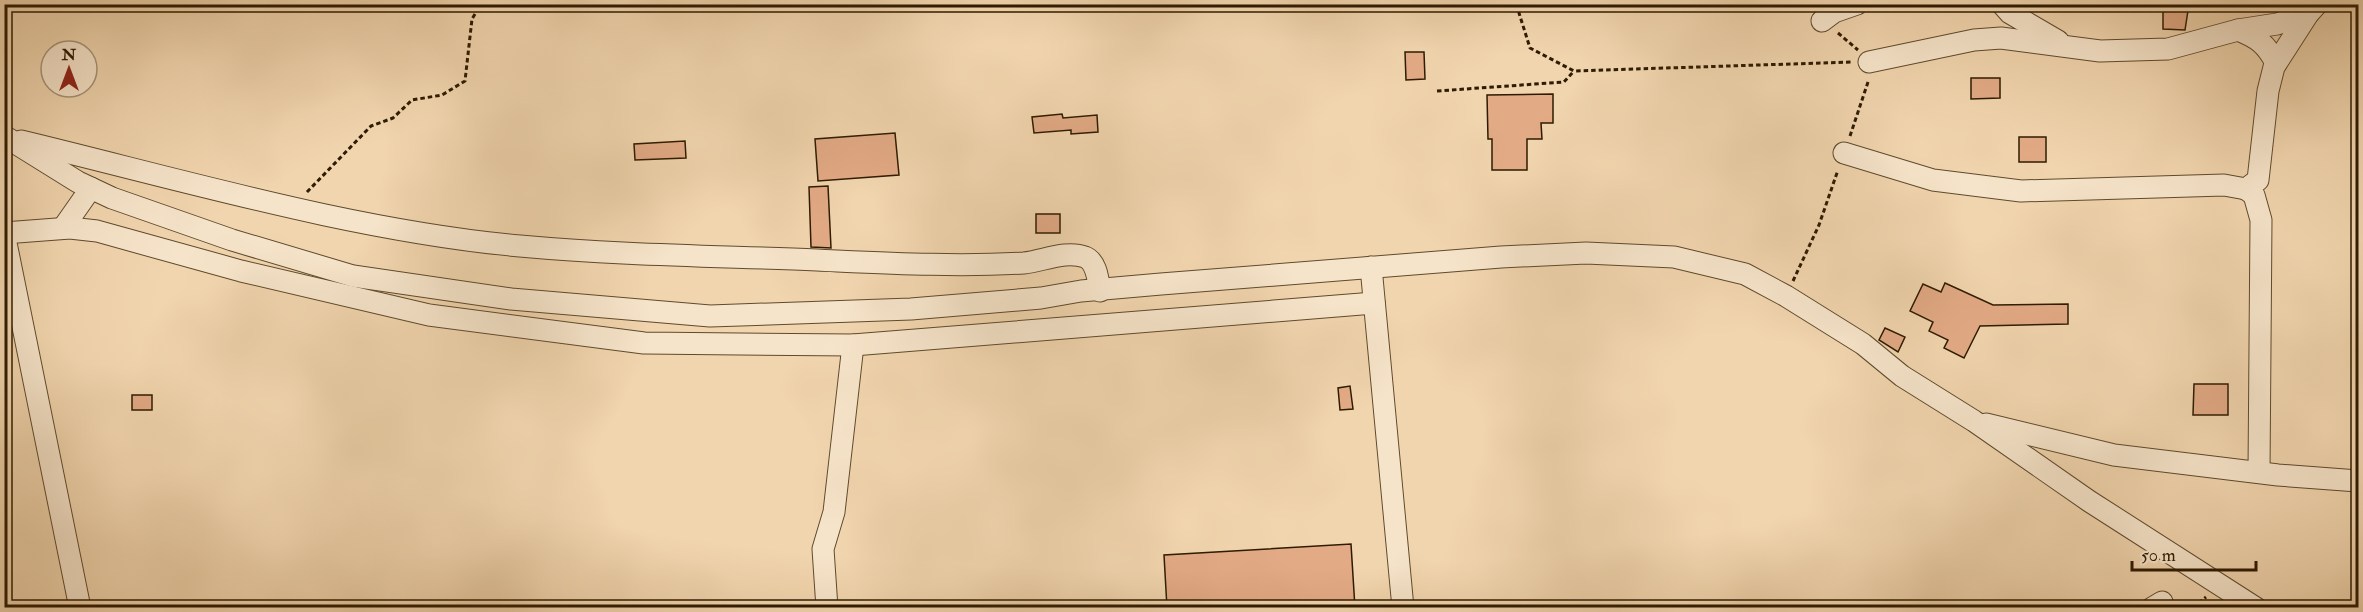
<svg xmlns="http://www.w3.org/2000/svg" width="2363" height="612" viewBox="0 0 2363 612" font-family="'IM FELL Double Pica',serif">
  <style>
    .building { fill: #e2aa85; stroke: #2e1b01; stroke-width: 1.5 }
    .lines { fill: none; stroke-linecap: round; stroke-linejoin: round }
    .minor-casing { stroke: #5f4a2c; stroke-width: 23 }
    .path { stroke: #2e1b01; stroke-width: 3; stroke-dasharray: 4.5 3; stroke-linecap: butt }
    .minor { stroke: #f6e4ca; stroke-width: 21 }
  </style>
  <rect width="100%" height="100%" fill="#f1d5ae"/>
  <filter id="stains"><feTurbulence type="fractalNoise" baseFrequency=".00333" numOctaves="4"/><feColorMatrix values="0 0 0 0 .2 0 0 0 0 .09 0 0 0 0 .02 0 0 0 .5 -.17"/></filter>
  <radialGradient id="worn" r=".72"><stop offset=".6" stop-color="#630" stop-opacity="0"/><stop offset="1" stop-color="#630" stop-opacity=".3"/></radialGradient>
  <g class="building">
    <polygon points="2176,4 2189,4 2185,30 2163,29 2163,11 2176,11"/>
    <polygon points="1405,52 1424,52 1425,79 1406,80"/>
    <polygon points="1971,78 2000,78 2000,98 1971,99"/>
    <polygon points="1553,94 1553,123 1541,123 1542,139 1527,139 1527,170 1492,170 1492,139 1488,139 1487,95"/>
    <polygon points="1062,114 1063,118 1097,115 1098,132 1071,134 1071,130 1034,133 1032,117"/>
    <polygon points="895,133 899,175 818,181 815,139"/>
    <rect x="2019" y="137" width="27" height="25"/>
    <polygon points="685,141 686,158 635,160 634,144"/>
    <polygon points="828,186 831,248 811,247 809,187"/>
    <rect x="1036" y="214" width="24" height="19"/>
    <polygon points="1945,283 1993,305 2068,304 2068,324 1980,326 1964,358 1944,348 1948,340 1929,331 1933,322 1910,311 1923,284 1941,292"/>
    <polygon points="1885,328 1905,337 1898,352 1879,340"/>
    <polygon points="2194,384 2228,384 2228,415 2193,415"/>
    <polygon points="1350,386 1353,409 1340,410 1338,388"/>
    <rect x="132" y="395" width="20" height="15"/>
    <polygon points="1351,544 1355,608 1167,608 1164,555"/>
  </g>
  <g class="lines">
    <g class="minor-casing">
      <g id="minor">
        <polyline points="2002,4 2010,13 2058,41"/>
        <polyline points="1822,21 1834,12 1857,4"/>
        <path d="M 2238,30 C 2258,38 2266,44 2276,63"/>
        <polyline points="1869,62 1974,40 2001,38 2100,51 2168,49 2238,30 2277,24 2308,14"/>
        <polyline points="4,136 78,182 112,198 232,240 353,276 511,299 710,316 911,309 1041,298 1081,291 1161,284 1501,257 1586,253 1674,257 1745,274 1786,296 1863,344 1902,376 1974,421 2089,501 2256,608"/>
        <path d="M 21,141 C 183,180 355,231 520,246 C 619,255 718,256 817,260 C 885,263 956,267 1024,263 C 1043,261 1066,250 1085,257 C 1097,262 1098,280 1100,291"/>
        <polyline points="1844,153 1933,180 2021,191 2224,185 2246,189"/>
        <polyline points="63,228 91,188"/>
        <polyline points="4,233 70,228 97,231 241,271 429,315 644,343 853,345 1374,303"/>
        <polyline points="4,233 80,608"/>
        <polyline points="1371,267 1403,608"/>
        <polyline points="1986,424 2114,455 2278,475 2358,481"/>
        <polyline points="2259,472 2261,220 2254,195 2246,189 2258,180 2268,91 2274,67 2308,14 2317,4"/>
        <polyline points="827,608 823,549 834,512 853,345"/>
        <polyline points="2152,608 2162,602"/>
      </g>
    </g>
    <g class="path">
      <polyline points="1519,4 1519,13 1530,48 1574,71 1852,62"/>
      <polyline points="1805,4 1809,10"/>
      <polyline points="1838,33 1858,50"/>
      <polyline points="1437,91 1564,82 1574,71"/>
      <polyline points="1850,136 1869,79"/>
      <polyline points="307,192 371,126 393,118 412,100 442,95 465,81 472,19 481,4"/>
      <polyline points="1793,281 1819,225 1838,170"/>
      <polyline points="2193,608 2206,597"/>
    </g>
    <use href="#minor" class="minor"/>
  </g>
  <rect width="2363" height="612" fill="none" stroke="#f1d5ae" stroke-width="24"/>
  <rect x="6" y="6" width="2351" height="600" fill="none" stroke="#2e1b01" stroke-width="3"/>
  <rect x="12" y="12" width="2339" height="588" fill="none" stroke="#2e1b01" stroke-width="1.5"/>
  <g transform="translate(69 69)"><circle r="28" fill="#f6e4ca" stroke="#a6947a" stroke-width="1.5"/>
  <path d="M0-4.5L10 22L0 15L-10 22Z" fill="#8f2418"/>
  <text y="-9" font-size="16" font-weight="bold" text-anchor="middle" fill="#2e1b01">N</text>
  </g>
  <path d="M2132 561v9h124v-9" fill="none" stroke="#2e1b01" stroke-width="3"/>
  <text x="2141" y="561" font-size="18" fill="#2e1b01" stroke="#f6e4ca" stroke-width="4.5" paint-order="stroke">50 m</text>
  <rect width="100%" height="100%" filter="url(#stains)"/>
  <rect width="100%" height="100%" fill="url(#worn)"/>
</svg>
